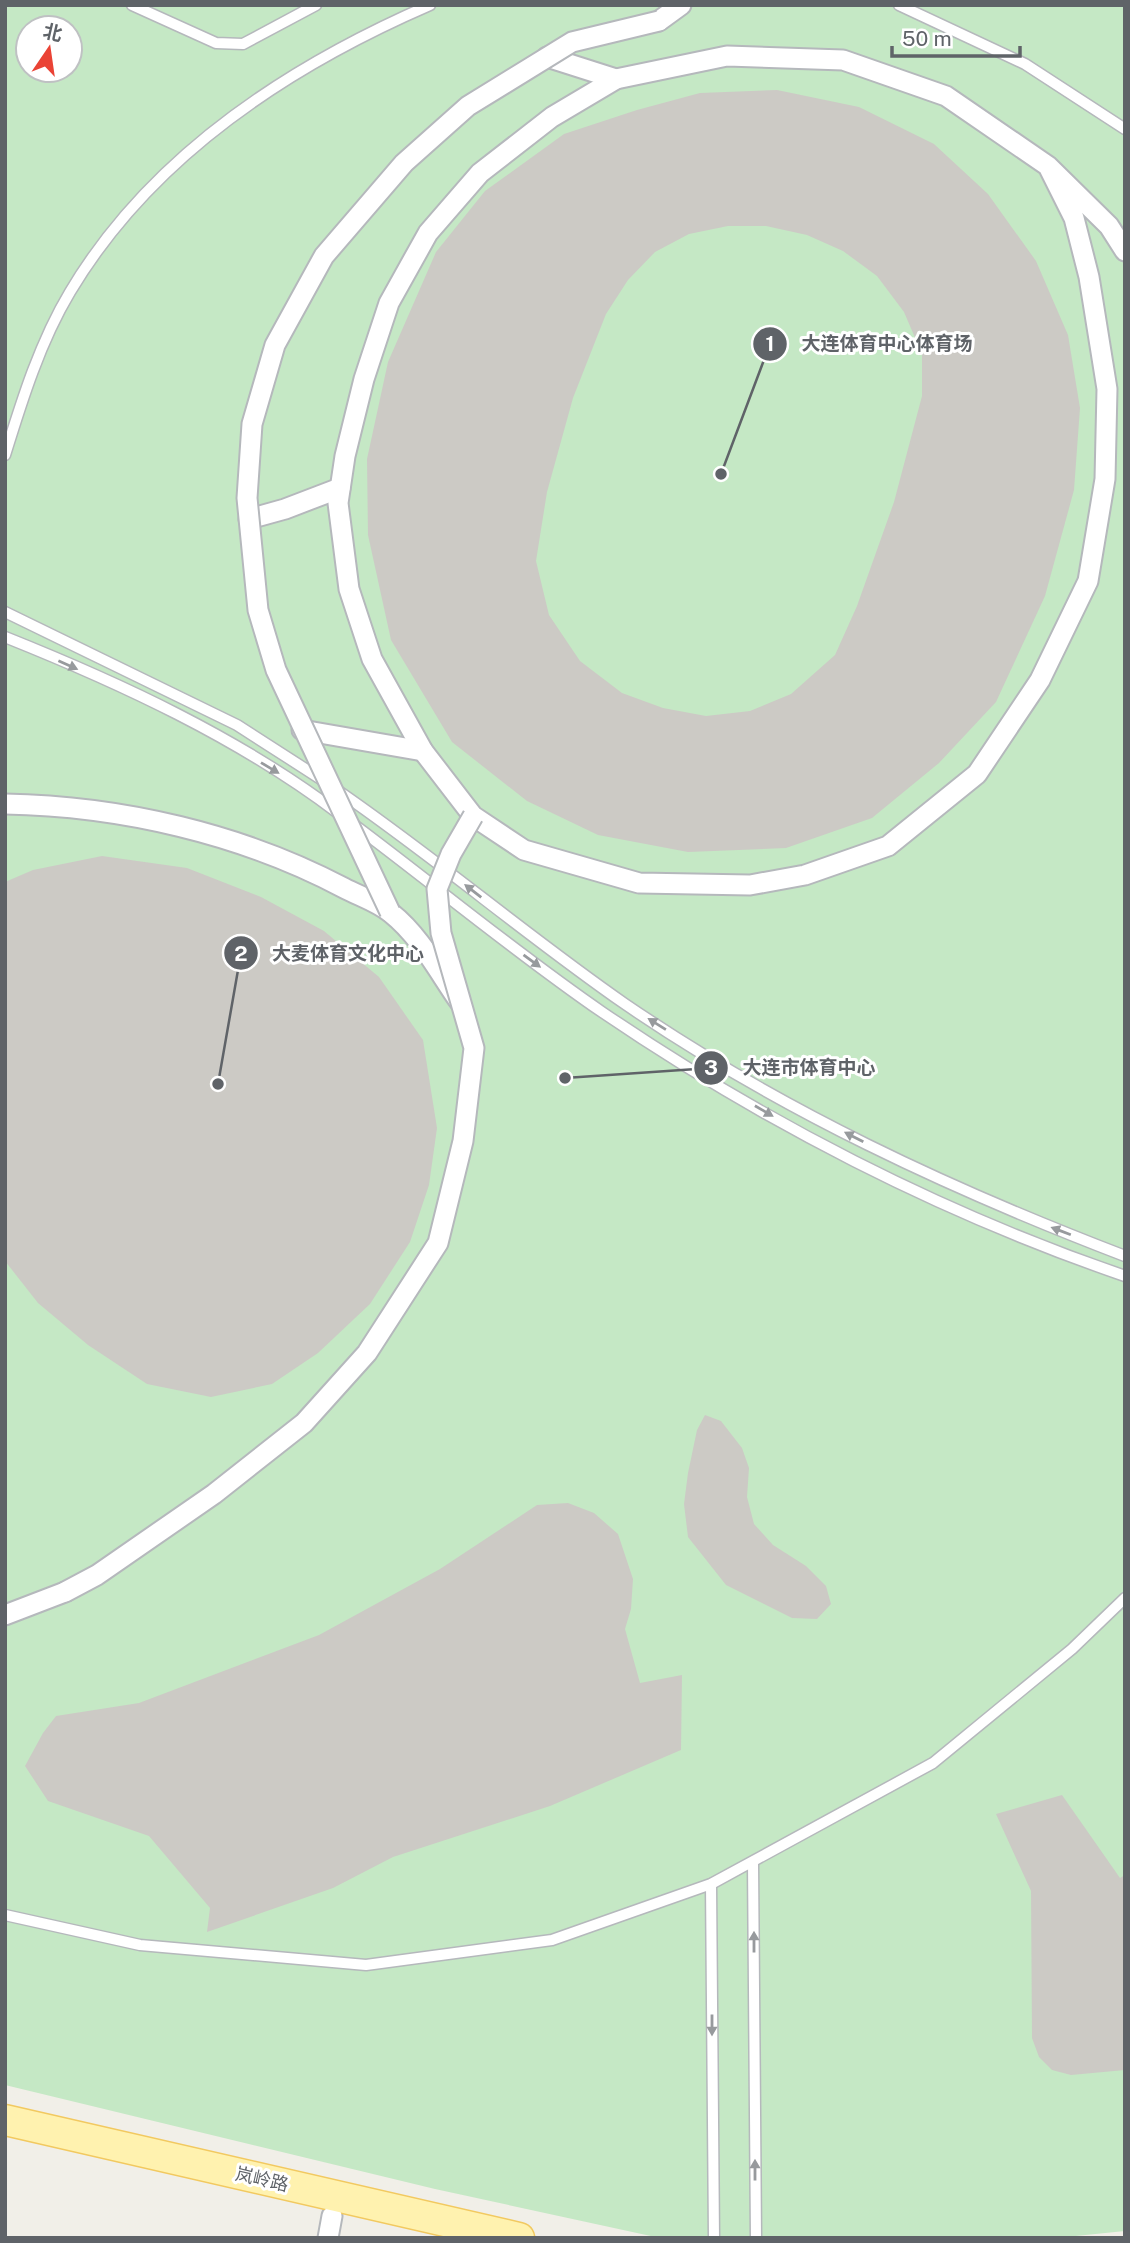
<svg xmlns="http://www.w3.org/2000/svg" width="1130" height="2243" viewBox="0 0 1130 2243" font-family="'Public Sans','Noto Sans SC',sans-serif">
  <style>
    .green { fill: #c5e8c5; fill-rule: evenodd }
    .building { fill: #cccac5; fill-rule: evenodd }
    .lines { fill: none; stroke-linecap: round; stroke-linejoin: round }
    .lane-casing { stroke: #b5b8bc; stroke-width: 13 }
    .street-casing { stroke: #b5b8bc; stroke-width: 23 }
    .primary-casing { stroke: #f2c960; stroke-width: 33 }
    .lane { stroke: #fff; stroke-width: 10 }
    .street { stroke: #fff; stroke-width: 19 }
    .primary { stroke: #fff2af; stroke-width: 30 }
    .street-bridge-casing { stroke: #b5b8bc; stroke-width: 23; stroke-linecap: butt }
    .street-bridge { stroke: #fff; stroke-width: 19 }
    .oneway { fill: #979a9d }
    .labels { text-anchor: middle; dominant-baseline: central; stroke-width: 6; stroke-linejoin: round; paint-order: stroke }
    .street-label { font-size: 18px; fill: #5f6368; stroke: #fff }
    .leader { fill: none; stroke: #5f6368; stroke-width: 2.5 }
    .callout-dot { fill: #5f6368; stroke: #fff; stroke-width: 2.5 }
    .mark-label { font-size: 21px; text-anchor: middle; font-weight: bold; fill: #fff }
    .callout-label { font-size: 19px; text-anchor: middle; font-weight: bold; fill: #5f6368; stroke: #fff; stroke-width: 6; stroke-linejoin: round; paint-order: stroke }
  </style>
  <rect width="100%" height="100%" fill="#f1efe8"/>
  <path class="green" d="M 5,5 L 1125,5 L 1125,2231 L 1056,2238 L 660,2238 L 435,2189 L 5,2085 ZM 28,28 L 70,28 L 70,70 L 28,70 Z"/>
  <g class="building">
    <path d="M 777,90 L 859,107 L 934,144 L 988,194 L 1036,261 L 1068,335 L 1080,408 L 1074,490 L 1045,596 L 996,702 L 939,763 L 872,818 L 786,848 L 688,852 L 598,835 L 527,801 L 452,742 L 391,640 L 368,535 L 367,459 L 388,362 L 436,252 L 485,191 L 564,134 L 637,110 L 700,93 ZM 728,226 L 766,226 L 807,235 L 843,251 L 877,276 L 904,312 L 922,354 L 922,396 L 894,502 L 857,606 L 835,655 L 791,694 L 750,711 L 706,716 L 663,708 L 622,693 L 580,661 L 549,615 L 536,561 L 547,492 L 573,398 L 606,314 L 628,280 L 655,252 L 689,234 Z"/>
    <polygon points="102,856 187,868 261,897 324,931 379,977 423,1040 437,1128 429,1185 410,1242 370,1304 318,1353 272,1384 211,1397 147,1384 88,1345 38,1303 5,1261 5,882 33,870"/>
    <polygon points="705,1415 721,1421 742,1448 749,1468 747,1497 754,1524 773,1545 806,1566 826,1586 831,1604 817,1619 792,1618 726,1585 688,1537 684,1504 688,1473 697,1430"/>
    <polygon points="568,1503 594,1513 618,1534 633,1579 631,1609 625,1629 640,1683 682,1675 681,1750 550,1806 393,1857 333,1888 207,1932 210,1908 149,1836 48,1801 25,1766 43,1733 56,1716 139,1703 319,1635 440,1569 537,1505"/>
    <polygon points="1062,1795 1120,1878 1125,1875 1125,2070 1071,2075 1052,2070 1039,2057 1032,2038 1031,1891 996,1814"/>
  </g>
  <g class="lines">
    <g class="lane-casing">
      <g id="lane">
        <polyline points="132,5 216,43 243,44 316,5"/>
        <polyline points="899,5 1025,64 1125,129"/>
        <path d="M 5,455 C 22,400 40,342 70,292 C 151,156 287,67 430,5"/>
        <polyline points="5,612 237,725 324,781"/>
        <path d="M 5,637 C 120,683 239,738 338,813"/>
        <path d="M 337,790 C 436,858 527,936 625,1004 C 780,1110 950,1189 1125,1256"/>
        <path d="M 353,824 C 436,886 516,953 602,1012 C 762,1121 941,1213 1125,1276"/>
        <polyline points="753,1863 756,2238"/>
        <polyline points="711,1884 714,2238"/>
        <polyline points="5,1915 140,1945 366,1965 552,1940 711,1884 933,1763 1072,1649 1125,1598"/>
      </g>
    </g>
    <g class="street-casing">
      <g id="street">
        <polyline points="659,21 681,5"/>
        <polyline points="547,57 616,79"/>
        <polyline points="1048,166 1074,218 1089,277 1107,389 1105,479 1088,581 1040,680 977,774 888,846 805,875 750,885 639,883 524,850 473,816 423,751 372,659 349,589 338,503 345,456 364,379 389,303 428,233 480,173 552,117 616,79 727,56 843,60 946,96 1048,166 1109,226 1125,251"/>
        <polyline points="249,519 285,509 340,488"/>
        <polyline points="302,730 423,751"/>
        <path d="M 5,804 C 121,806 242,834 344,888 C 359,896 378,902 391,913 C 420,936 438,971 459,1001"/>
        <polyline points="5,1615 65,1592"/>
        <polyline points="328,2238 332,2216"/>
      </g>
    </g>
    <g class="primary-casing">
      <polyline id="primary" points="5,2120 519,2238"/>
    </g>
    <use href="#lane" class="lane"/>
    <use href="#street" class="street"/>
    <use href="#primary" class="primary"/>
    <g class="street-bridge-casing">
      <g id="street-bridge">
        <polyline points="390,912 276,670 258,610 247,498 252,424 275,345 324,256 404,163 468,106 572,42 659,21"/>
        <polyline points="65,1592 97,1575 214,1494 304,1423 367,1353 438,1243 463,1141 474,1048 441,933 437,889 451,854 473,816"/>
      </g>
    </g>
    <use href="#street-bridge" class="street-bridge"/>
  </g>
  <defs><path id="oneway-solid" d="M-6-.8H1V-3.2L6.5 0L1 3.2V.8H-6Z" transform="scale(1.75)"/></defs>
  <g class="oneway">
    <use href="#oneway-solid" transform="translate(68 665) rotate(24)"/>
    <use href="#oneway-solid" transform="translate(270 768) rotate(31)"/>
    <use href="#oneway-solid" transform="translate(473 891) rotate(-142)"/>
    <use href="#oneway-solid" transform="translate(532 961) rotate(36)"/>
    <use href="#oneway-solid" transform="translate(657 1024) rotate(-148)"/>
    <use href="#oneway-solid" transform="translate(764 1111) rotate(30)"/>
    <use href="#oneway-solid" transform="translate(854 1137) rotate(-153)"/>
    <use href="#oneway-solid" transform="translate(1061 1231) rotate(-159)"/>
    <use href="#oneway-solid" transform="translate(754 1942) rotate(-90)"/>
    <use href="#oneway-solid" transform="translate(712 2025) rotate(90)"/>
    <use href="#oneway-solid" transform="translate(755 2170) rotate(-90)"/>
  </g>
  <g class="labels">
    <g class="street-label">
      <text transform="translate(262 2179) rotate(13)">岚岭路</text>
    </g>
  </g>
  <path class="leader" d="M721 474L770 344M218 1084L241 953M565 1078L711 1068"/>
  <g class="callout-dot">
    <circle cx="721" cy="474" r="7"/>
    <circle cx="218" cy="1084" r="7"/>
    <circle cx="565" cy="1078" r="7"/>
    <circle cx="770" cy="344" r="18"/>
    <circle cx="241" cy="953" r="18"/>
    <circle cx="711" cy="1068" r="18"/>
  </g>
  <g class="mark-label">
    <text x="770" y="351">1</text>
    <text x="241" y="961">2</text>
    <text x="711" y="1075">3</text>
  </g>
  <g class="callout-label">
    <text x="887" y="350">大连体育中心体育场</text>
    <text x="348" y="960">大麦体育文化中心</text>
    <text x="809" y="1074">大连市体育中心</text>
  </g>
  <rect width="1130" height="2243" fill="none" stroke="#5f6368" stroke-width="14"/>
  <g transform="translate(49 49) rotate(13)"><circle r="33" fill="#ffffff" stroke="#bfc1c3" stroke-width="2"/>
  <path d="M0-5L12 26L0 18L-12 26Z" fill="#ea4335"/>
  <text y="-10" font-size="19" font-weight="bold" text-anchor="middle" fill="#5f6368">北</text>
  </g>
  <path d="M892 46v10h128v-10" fill="none" stroke="#5f6368" stroke-width="3.5"/>
  <text x="902" y="46" font-size="21" fill="#5f6368" stroke="#ffffff" stroke-width="5" paint-order="stroke">50 m</text>
</svg>
